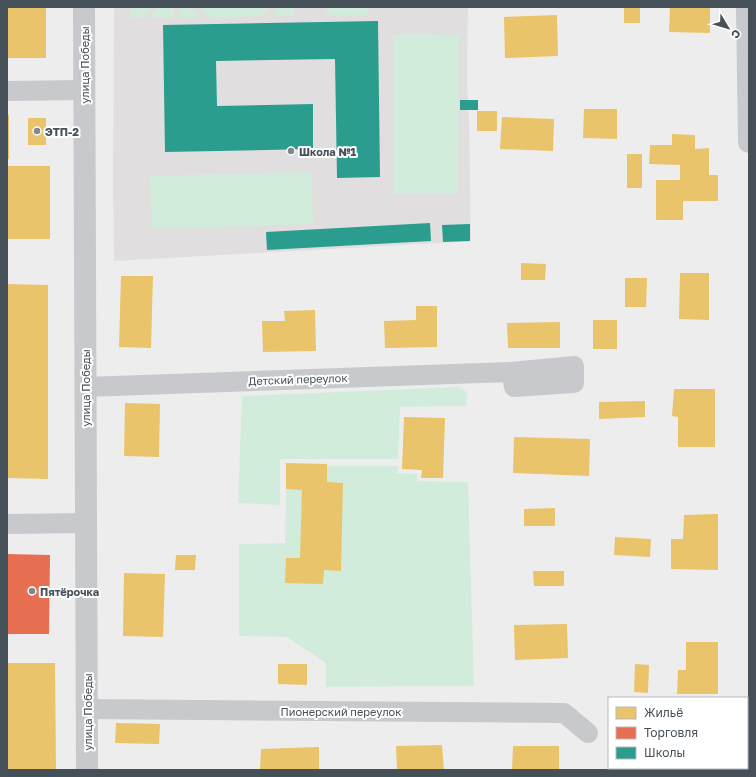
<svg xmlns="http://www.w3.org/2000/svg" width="756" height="777" viewBox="0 0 756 777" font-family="'Golos Text',sans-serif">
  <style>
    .education { fill: #e0dede }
    .green { fill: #d2ecdb }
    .homes { fill: #e9c46a }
    .shops { fill: #e76f51 }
    .schools { fill: #2a9d8f }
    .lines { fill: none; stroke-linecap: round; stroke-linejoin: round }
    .minor { stroke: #c7c9cc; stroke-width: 20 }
    .tertiary { stroke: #c7c9cc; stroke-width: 22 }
    .poi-dot { fill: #81878c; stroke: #fff; stroke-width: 1.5 }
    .labels { text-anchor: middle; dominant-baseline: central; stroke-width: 4; stroke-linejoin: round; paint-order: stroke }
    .street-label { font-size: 11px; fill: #465058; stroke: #fff }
    .poi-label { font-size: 11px; font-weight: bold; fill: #465058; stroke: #fff; text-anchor: start }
  </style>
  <rect width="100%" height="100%" fill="#eeeded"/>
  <polygon class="education" points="114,7 468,7 467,81 469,117 471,241 114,261 113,184"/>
  <g class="green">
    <polygon points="131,7 153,7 143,18 131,18"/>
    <polygon points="158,7 174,7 174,18 149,18"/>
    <polygon points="179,7 192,7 199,17 180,17"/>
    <polygon points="199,7 270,7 263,16 207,17"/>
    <polygon points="278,7 293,7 294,16 273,16"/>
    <polygon points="323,7 371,7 366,15 331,15"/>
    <polygon points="393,34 459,35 458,194 393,194"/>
    <polygon points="311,172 313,224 152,229 150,176"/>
    <polygon points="458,387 467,392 466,406 400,407 398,459 280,459 280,505 238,503 242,396"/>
    <polygon points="327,466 398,466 397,473 417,474 417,481 468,482 474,686 326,687 326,663 287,637 239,636 239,544 285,543 287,467"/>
  </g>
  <g class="homes">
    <rect x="7" y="7" width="39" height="51"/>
    <rect x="624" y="7" width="16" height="16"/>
    <polygon points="670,7 710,7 710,33 669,32"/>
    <polygon points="557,15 558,56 505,58 504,17"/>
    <polygon points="584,109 617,109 617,139 583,138"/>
    <rect x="477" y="111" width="20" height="20"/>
    <rect x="7" y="115" width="2" height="44"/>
    <polygon points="502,117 554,119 553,151 500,149"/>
    <rect x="28" y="118" width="18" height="27"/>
    <polygon points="672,134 695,135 695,149 709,148 709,175 718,175 718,201 683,201 683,220 656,220 656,180 680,180 680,165 649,164 650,145 672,145"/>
    <rect x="627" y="154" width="15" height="34"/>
    <rect x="8" y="166" width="42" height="73"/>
    <polygon points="521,263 546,264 545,280 521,280"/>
    <polygon points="680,273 709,273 709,320 679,319"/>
    <polygon points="121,276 153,276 151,348 119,347"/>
    <polygon points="625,278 647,278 646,307 625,307"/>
    <polygon points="7,284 48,285 48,479 7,478"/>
    <polygon points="416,306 437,306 437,347 385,348 384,321 416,320"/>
    <polygon points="315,310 316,351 263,352 262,321 285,321 284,311"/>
    <rect x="593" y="320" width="24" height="29"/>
    <polygon points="560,322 560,348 508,348 507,323"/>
    <polygon points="674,389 715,389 715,447 678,447 678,417 672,416"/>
    <polygon points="645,401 645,417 599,419 599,402"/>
    <polygon points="125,403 160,404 159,457 124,456"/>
    <polygon points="404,417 445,418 443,478 421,478 422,470 402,469"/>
    <polygon points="514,437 590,439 589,476 513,473"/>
    <polygon points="286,463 327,464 327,482 343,483 341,571 324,570 323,584 285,583 286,558 300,558 302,490 286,489"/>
    <polygon points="555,508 555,526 524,526 524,509"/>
    <polygon points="718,514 718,570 671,569 671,539 683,539 684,515"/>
    <polygon points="615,537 651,539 650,557 614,555"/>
    <polygon points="176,555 196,555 195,570 175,570"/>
    <polygon points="533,571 564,571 564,586 534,586"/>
    <polygon points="124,573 165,574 163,637 123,636"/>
    <polygon points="567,624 568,658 515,660 514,625"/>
    <polygon points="686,642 718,642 718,694 677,694 678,670 686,670"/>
    <polygon points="7,663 55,663 56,770 7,770"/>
    <polygon points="278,664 307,664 307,685 278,684"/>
    <polygon points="635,664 649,665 648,693 634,692"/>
    <polygon points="116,723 160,724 159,744 115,743"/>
    <polygon points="442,745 444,770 397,770 396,746"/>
    <polygon points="513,746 559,746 559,770 512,770"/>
    <polygon points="319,747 319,770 260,770 261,749"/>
  </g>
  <polygon class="shops" points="7,554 50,555 49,634 7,634"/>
  <g class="schools">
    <polygon points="378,21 380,177 337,178 335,59 216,61 217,106 313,104 313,149 165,152 163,25"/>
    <rect x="460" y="100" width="18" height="10"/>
    <polygon points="430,223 431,241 267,250 266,232"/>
    <polygon points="470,224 470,241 443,242 442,225"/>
  </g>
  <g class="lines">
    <g class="minor">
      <polyline points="7,91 84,90"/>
      <polyline points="85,387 511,372 574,366 574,383 514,387 511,372"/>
      <polyline points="7,524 86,523"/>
      <polyline points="87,709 564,713 588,733"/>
    </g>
    <g class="tertiary">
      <polyline points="84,7 87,770"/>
      <polyline points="747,7 749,142"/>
    </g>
  </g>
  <g class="poi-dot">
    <circle cx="37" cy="131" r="4"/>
    <circle cx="291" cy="151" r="4"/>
    <circle cx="32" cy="591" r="4"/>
  </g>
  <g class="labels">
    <g class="street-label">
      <text transform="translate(84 65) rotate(-90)">улица Победы</text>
      <text transform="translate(298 379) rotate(-2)">Детский переулок</text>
      <text transform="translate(85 388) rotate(-90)">улица Победы</text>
      <text x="341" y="711">Пионерский переулок</text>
      <text transform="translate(87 712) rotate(-90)">улица Победы</text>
    </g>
    <g class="poi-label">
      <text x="45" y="131">ЭТП-2</text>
      <text x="299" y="151">Школа №1</text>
      <text x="40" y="591">Пятёрочка</text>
    </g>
  </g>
  <rect width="756" height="777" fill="none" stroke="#465058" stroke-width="16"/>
  <rect x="608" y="697" width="140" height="72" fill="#ffffff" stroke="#b5b9bc"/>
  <rect x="616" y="707" width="20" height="12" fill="#e9c46a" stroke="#b5b9bc"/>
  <text x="644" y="717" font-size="12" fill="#465058">Жильё</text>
  <rect x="616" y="727" width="20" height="12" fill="#e76f51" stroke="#b5b9bc"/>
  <text x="644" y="737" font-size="12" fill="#465058">Торговля</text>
  <rect x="616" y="747" width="20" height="12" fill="#2a9d8f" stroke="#b5b9bc"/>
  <text x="644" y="757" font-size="12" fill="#465058">Школы</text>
  <g transform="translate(728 28) rotate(128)" stroke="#ffffff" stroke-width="3" paint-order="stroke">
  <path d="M0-3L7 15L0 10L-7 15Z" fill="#465058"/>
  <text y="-6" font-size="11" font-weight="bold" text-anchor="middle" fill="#465058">С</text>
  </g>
</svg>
